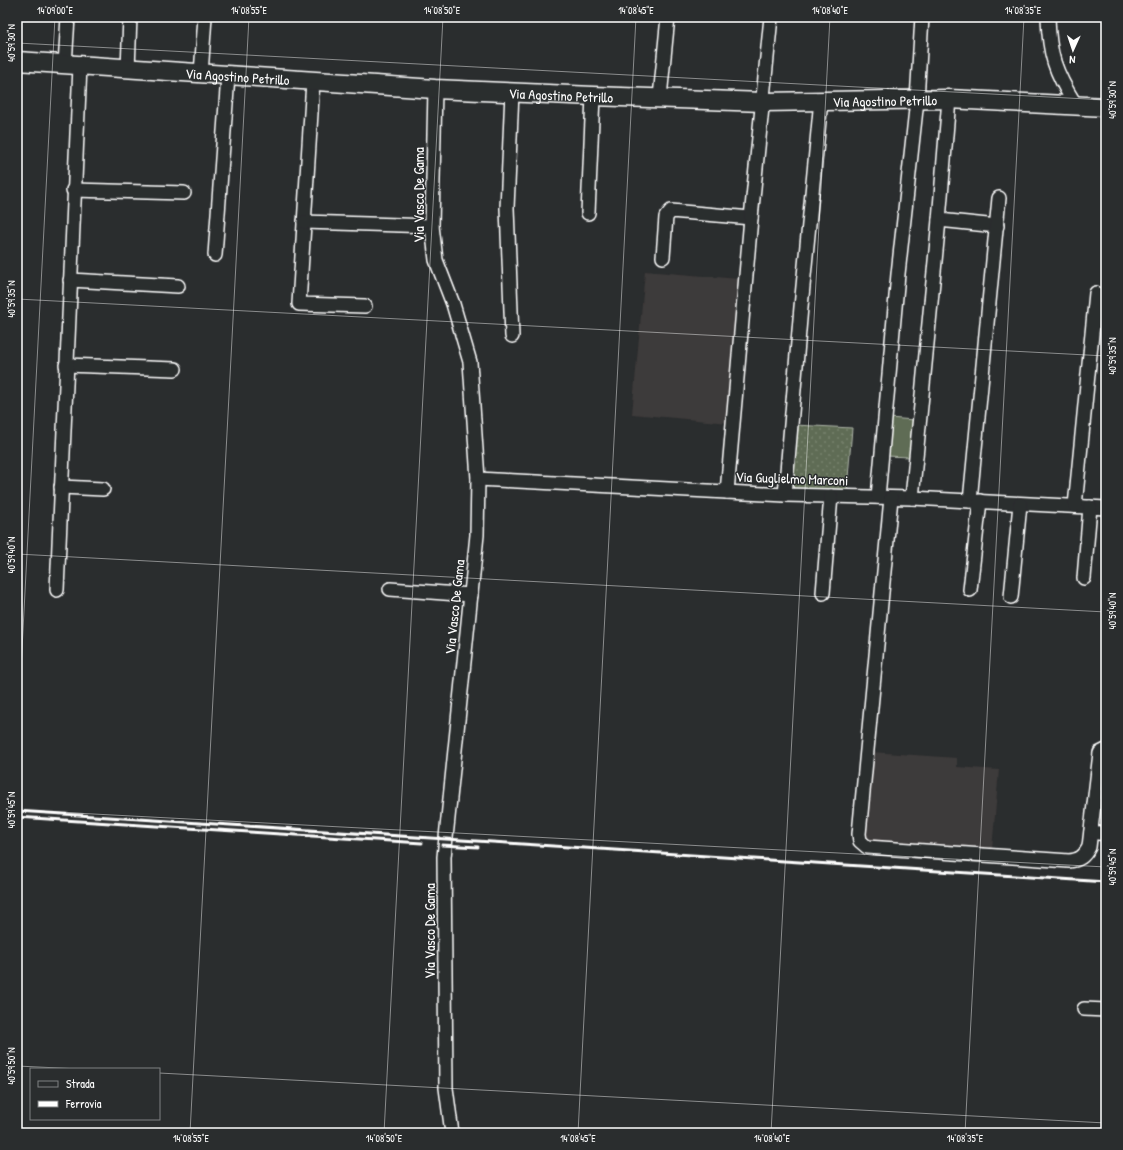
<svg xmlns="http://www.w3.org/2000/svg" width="1123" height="1150" viewBox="0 0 1123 1150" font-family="'Patrick Hand',sans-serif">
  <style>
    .built { fill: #3e3a3a }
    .green { fill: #5f6c54; stroke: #afb6aa }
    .garden { fill: url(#garden-dots); stroke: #afb6aa }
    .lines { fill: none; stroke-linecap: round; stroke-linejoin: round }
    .street-casing { stroke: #fff; stroke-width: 16 }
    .secondary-casing { stroke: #fff; stroke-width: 21 }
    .street { stroke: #2a2d2e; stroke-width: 13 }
    .secondary { stroke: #2a2d2e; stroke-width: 18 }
    .rail { stroke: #fff; stroke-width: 3 }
    .ticks { fill: none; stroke: #fff; stroke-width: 1; stroke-opacity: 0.45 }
    .labels { text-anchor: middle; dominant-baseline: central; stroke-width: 3; stroke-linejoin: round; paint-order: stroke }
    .street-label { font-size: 14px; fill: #fff; stroke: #2a2d2e }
    .neatline { fill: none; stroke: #fff; stroke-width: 1.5 }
    .ticks-label { font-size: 10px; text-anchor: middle; fill: #fff }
  </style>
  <defs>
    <pattern id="garden-dots" width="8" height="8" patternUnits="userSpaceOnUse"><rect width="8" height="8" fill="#5f6c54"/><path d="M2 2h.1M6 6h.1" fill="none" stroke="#77826e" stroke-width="1.8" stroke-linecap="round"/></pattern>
  </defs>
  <rect width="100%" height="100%" fill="#2a2d2e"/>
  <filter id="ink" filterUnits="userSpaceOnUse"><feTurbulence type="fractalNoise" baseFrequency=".025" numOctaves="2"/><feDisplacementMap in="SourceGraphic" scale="8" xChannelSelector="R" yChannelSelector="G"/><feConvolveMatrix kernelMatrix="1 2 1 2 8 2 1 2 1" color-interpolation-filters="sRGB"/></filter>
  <g filter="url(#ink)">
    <g class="built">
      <polygon points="645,271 739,279 729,423 632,414"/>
      <polygon points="871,752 957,758 957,767 999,770 992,849 868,841 863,835"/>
    </g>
    <polygon class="green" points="889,418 914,420 910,457 886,456"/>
    <polygon class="garden" points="795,425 852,428 847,490 789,488"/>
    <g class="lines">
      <g class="street-casing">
        <g id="street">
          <path d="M 1048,17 C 1049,55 1055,72 1075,104"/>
          <polyline points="65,65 68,17"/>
          <polyline points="128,69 130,17"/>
          <polyline points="201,74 205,17"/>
          <polyline points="313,81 299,304 365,306"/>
          <polyline points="435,89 432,226 436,260 453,304 470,362 478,479 477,535 444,857 446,1088 452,1133"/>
          <polyline points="660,97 668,17"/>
          <polyline points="73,190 184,193"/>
          <polyline points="588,213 593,96"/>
          <polyline points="939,220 997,226"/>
          <polyline points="304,222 432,226"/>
          <polyline points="215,255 228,76"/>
          <polyline points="663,257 666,217 671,211 751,218"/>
          <polyline points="70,280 178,286"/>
          <polyline points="512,336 507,208 512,92"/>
          <polyline points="66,365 175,369"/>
          <polyline points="478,479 785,495 912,498 1106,508"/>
          <polyline points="61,487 103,489"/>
          <polyline points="727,492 751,218 771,17"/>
          <polyline points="785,495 801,307 821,100"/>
          <polyline points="878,497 898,274 917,100 922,17"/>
          <path d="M 891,498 L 859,834 L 860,841 L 867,847 L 1069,861 C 1079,860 1084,857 1089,847 L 1100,753 L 1106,750"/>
          <polyline points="912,498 939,220 949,99"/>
          <polyline points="970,501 999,198"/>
          <polyline points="1075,506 1096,293"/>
          <polyline points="1084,578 1090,507"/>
          <polyline points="390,589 471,595"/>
          <polyline points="57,590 80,66"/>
          <polyline points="970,590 980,501"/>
          <polyline points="823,593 831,496"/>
          <polyline points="1011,597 1020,504"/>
          <polyline points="1091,832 1106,834"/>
          <polyline points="1084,1009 1106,1010"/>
        </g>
      </g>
      <g class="secondary-casing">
        <g id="secondary">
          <path id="s1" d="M 17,61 L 435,89 L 593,96 L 763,102 L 949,99 L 1106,107"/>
        </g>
      </g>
      <use href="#street" class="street"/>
      <use href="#secondary" class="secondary"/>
      <g class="rail">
        <polyline points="17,811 1106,882"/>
        <polyline points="17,817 422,843"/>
        <polyline points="442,845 478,847"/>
      </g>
    </g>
  </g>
  <path class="ticks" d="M 17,43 L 1106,100M 17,299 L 1106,356M 17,554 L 1106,612M 17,745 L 55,17M 17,810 L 1106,867M 17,1066 L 80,1069M 159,1073 L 1106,1123M 190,1133 L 249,17M 384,1133 L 443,17M 578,1133 L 636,17M 771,1133 L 830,17M 965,1133 L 1024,17"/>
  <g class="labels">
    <g class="street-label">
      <text stroke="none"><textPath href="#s1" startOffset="221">Via Agostino Petrillo</textPath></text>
      <text stroke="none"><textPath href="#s1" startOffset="545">Via Agostino Petrillo</textPath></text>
      <text stroke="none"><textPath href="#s1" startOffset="869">Via Agostino Petrillo</textPath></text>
      <text transform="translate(418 195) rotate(-90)">Via Vasco De Gama</text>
      <text transform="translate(792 478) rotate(2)">Via Guglielmo Marconi</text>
      <text transform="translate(454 607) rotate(-84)">Via Vasco De Gama</text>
      <text transform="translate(429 931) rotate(-90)">Via Vasco De Gama</text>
    </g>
  </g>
  <rect width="1123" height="1150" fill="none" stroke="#2a2d2e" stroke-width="44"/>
  <rect x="30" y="1068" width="130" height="52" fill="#2a2d2e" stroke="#7f8182"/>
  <rect x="38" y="1081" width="20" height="6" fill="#2a2d2e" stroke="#7f8182"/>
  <text x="66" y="1088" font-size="12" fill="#ffffff">Strada</text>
  <rect x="38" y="1101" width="20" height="6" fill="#ffffff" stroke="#7f8182"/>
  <text x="66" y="1108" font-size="12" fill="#ffffff">Ferrovia</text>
  <g transform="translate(1073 50) rotate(183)" stroke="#2a2d2e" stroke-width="3" paint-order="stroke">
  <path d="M0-3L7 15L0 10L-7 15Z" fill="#ffffff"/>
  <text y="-6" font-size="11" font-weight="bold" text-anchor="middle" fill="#ffffff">N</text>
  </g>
  <rect x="22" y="22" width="1079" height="1106" class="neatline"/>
  <g class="ticks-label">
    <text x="55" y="14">14°09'00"E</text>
    <text x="249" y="14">14°08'55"E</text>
    <text x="442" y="14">14°08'50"E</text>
    <text x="636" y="14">14°08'45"E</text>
    <text x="830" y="14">14°08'40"E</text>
    <text x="1023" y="14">14°08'35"E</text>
    <text transform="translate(11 43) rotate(-90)" y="4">40°59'30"N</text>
    <text transform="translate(1112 100) rotate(-90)" y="4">40°59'30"N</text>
    <text transform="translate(11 299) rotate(-90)" y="4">40°59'35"N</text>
    <text transform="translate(1112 356) rotate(-90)" y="4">40°59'35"N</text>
    <text transform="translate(11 555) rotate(-90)" y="4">40°59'40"N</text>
    <text transform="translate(1112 611) rotate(-90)" y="4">40°59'40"N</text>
    <text transform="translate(11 810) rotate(-90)" y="4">40°59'45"N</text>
    <text transform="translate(1112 867) rotate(-90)" y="4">40°59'45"N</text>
    <text transform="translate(11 1066) rotate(-90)" y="4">40°59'50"N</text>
    <text x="191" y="1142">14°08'55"E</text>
    <text x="384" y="1142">14°08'50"E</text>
    <text x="578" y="1142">14°08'45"E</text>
    <text x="772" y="1142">14°08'40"E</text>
    <text x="965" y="1142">14°08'35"E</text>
  </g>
</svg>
